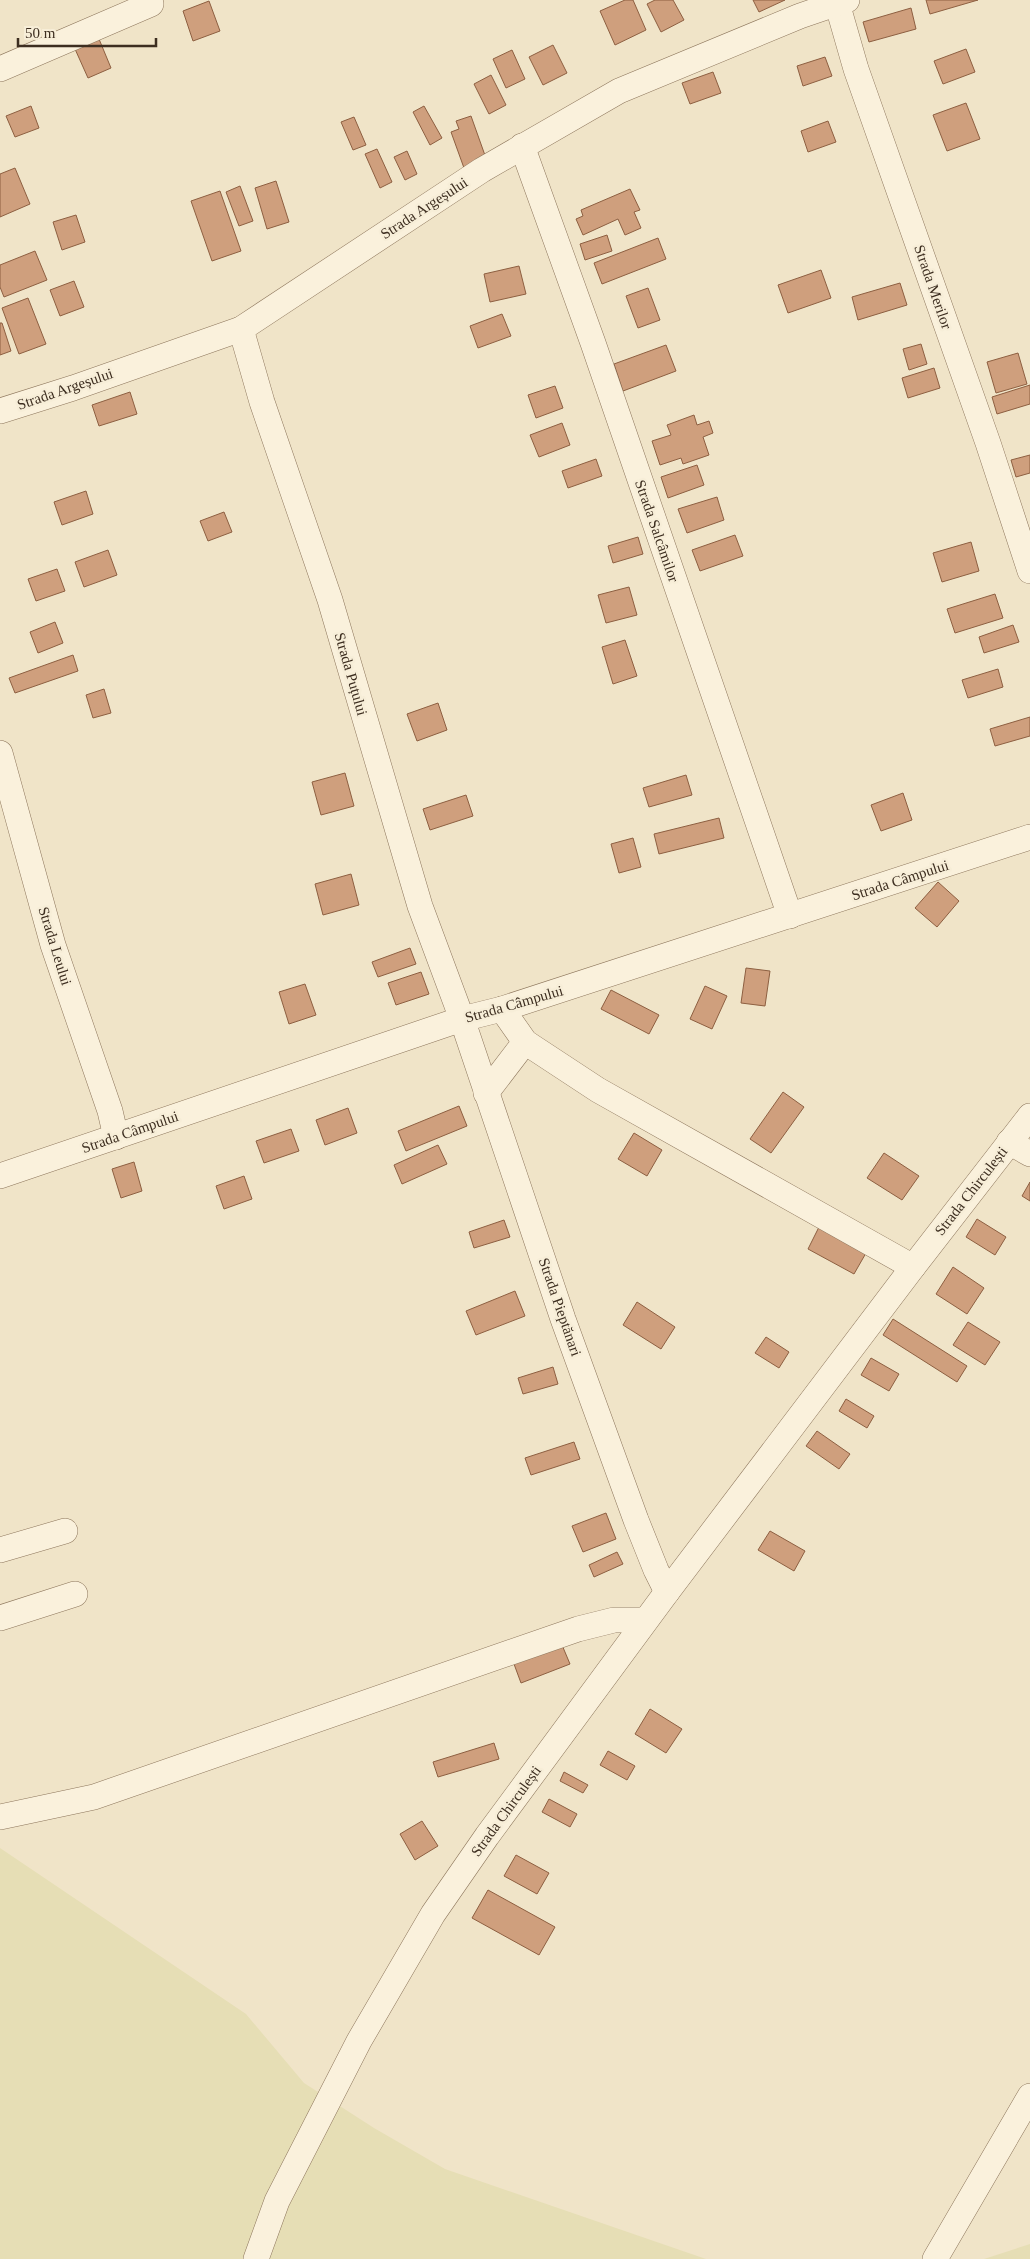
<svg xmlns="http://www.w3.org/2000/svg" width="1030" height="2259" viewBox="0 0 1030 2259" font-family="'Times New Roman',serif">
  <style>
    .farmland { fill: #e6deb5 }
    .building { fill: #cf9f7d; stroke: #8d5f41 }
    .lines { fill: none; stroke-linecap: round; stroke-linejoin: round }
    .minor-casing { stroke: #8d765c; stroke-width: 26 }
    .minor { stroke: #faf1dc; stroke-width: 25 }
    .labels { text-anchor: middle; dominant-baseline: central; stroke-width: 5; stroke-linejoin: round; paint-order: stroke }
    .street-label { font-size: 15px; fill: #3d2e20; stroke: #f7eed8 }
  </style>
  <rect width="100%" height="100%" fill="#f0e4c8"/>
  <g class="farmland">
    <polygon points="0,1848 246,2014 304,2083 374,2128 445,2169 706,2259 0,2259"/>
    <polygon points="1030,2244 1030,2259 984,2259"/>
  </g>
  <g class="building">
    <polygon points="625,0 633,0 646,30 615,45 600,11"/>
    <polygon points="655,0 673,0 684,20 661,32 647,4"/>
    <polygon points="753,0 785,0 759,12"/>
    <polygon points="926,0 978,0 930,14"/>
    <polygon points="209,1 220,31 193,41 183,11"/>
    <polygon points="911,8 916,29 869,42 863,22"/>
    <polygon points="99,39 111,68 88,78 75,49"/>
    <polygon points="553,45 567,73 543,85 529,57"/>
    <polygon points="966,49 975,72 943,84 934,61"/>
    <polygon points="512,50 525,79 506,88 493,59"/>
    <polygon points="825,57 832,76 803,86 797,66"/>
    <polygon points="713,72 721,93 690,104 682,83"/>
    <polygon points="491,75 506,105 489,114 474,84"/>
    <polygon points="966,103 980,139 947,151 933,115"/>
    <polygon points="31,106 39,128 15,137 6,116"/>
    <polygon points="424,106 442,138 430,145 413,112"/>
    <polygon points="471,116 487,161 464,168 451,132 459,129 456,121"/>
    <polygon points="354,117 366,145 353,150 341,122"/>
    <polygon points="828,121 836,142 808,152 801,131"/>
    <polygon points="377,149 392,182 380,188 365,154"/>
    <polygon points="407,151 417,174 405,180 394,157"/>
    <polygon points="15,168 30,204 0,217 0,174"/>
    <polygon points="276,181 289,222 267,229 255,188"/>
    <polygon points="240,186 253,221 239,226 226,192"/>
    <polygon points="630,189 640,210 634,212 641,228 625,235 618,219 583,235 576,219 583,216 581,210"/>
    <polygon points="220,191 241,251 212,261 191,201"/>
    <polygon points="76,215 85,242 62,250 53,222"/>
    <polygon points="607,235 612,251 585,260 580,244"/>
    <polygon points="658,238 666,259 602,284 594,263"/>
    <polygon points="35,251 47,280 4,297 0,287 0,265"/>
    <polygon points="519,266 526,294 490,302 484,274"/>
    <polygon points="821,270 831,298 788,313 778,285"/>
    <polygon points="74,281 84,307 60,316 50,290"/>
    <polygon points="900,283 907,305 858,320 852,297"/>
    <polygon points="648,288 660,320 638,328 626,296"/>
    <polygon points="28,298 46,344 19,354 2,308"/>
    <polygon points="502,314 511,336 478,348 470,326"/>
    <polygon points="0,323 2,323 11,351 0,355"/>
    <polygon points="921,344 927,364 909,370 903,349"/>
    <polygon points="666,345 676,371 623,391 614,364"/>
    <polygon points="1018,353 1027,384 996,393 987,362"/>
    <polygon points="934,368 940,388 908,398 902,378"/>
    <polygon points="1030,385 1030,404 997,414 992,397"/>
    <polygon points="555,386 563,408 536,418 528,395"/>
    <polygon points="130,392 137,414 99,426 92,405"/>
    <polygon points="694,415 697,425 709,421 713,433 703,437 709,455 683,464 681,458 660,465 652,441 671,435 667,425"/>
    <polygon points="562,423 570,445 539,457 530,435"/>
    <polygon points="1030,455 1030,473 1016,477 1011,460"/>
    <polygon points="596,459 602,476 568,488 562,471"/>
    <polygon points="697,465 704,485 668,498 661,477"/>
    <polygon points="86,491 93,514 62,525 54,502"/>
    <polygon points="717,497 724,520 687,533 678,509"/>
    <polygon points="224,512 232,532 208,541 200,521"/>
    <polygon points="735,535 743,556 700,571 692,550"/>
    <polygon points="638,537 643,554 613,563 608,546"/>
    <polygon points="971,542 979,571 942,582 933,553"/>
    <polygon points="108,550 117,575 84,587 75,562"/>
    <polygon points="57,569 65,591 36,601 28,579"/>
    <polygon points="629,587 637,615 606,623 598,595"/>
    <polygon points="995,594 1003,618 955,633 947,609"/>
    <polygon points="55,622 63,643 38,653 30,632"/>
    <polygon points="1013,625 1019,642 984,653 979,637"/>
    <polygon points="625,640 637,676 613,684 602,647"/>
    <polygon points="73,655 78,671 15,693 9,678"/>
    <polygon points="998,669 1003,687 968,698 962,680"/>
    <polygon points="104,689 111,713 93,718 86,695"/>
    <polygon points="438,703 447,730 417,741 407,714"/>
    <polygon points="1030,717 1030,736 995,746 990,729"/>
    <polygon points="345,773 354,806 321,815 312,782"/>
    <polygon points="686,775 692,795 649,807 643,788"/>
    <polygon points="903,793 912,820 881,831 871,805"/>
    <polygon points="466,795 473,816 430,830 423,809"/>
    <polygon points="719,818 724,838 659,854 654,834"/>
    <polygon points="633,838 641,867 619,873 611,844"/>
    <polygon points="351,874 359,905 323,915 315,884"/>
    <polygon points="938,882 959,901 937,927 915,908"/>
    <polygon points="410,948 416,964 378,977 372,962"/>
    <polygon points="746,968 770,971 765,1006 741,1003"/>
    <polygon points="421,972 429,994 396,1005 388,983"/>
    <polygon points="305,984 316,1015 289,1024 279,992"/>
    <polygon points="705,986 727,996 712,1029 690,1019"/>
    <polygon points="611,990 659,1015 649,1034 601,1009"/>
    <polygon points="783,1092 804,1107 771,1153 750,1139"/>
    <polygon points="459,1106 467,1126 406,1151 398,1131"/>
    <polygon points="348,1108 357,1133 325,1145 316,1120"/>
    <polygon points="291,1129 299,1151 264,1163 256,1141"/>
    <polygon points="634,1133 662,1150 647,1176 618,1159"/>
    <polygon points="438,1145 447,1164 402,1184 394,1165"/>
    <polygon points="884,1153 919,1176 902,1200 867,1178"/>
    <polygon points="134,1162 142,1191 121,1198 112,1169"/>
    <polygon points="244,1176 252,1199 224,1209 216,1186"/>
    <polygon points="1030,1182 1030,1201 1022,1196"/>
    <polygon points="977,1219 1006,1237 995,1255 966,1237"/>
    <polygon points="504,1220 510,1237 474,1248 469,1232"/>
    <polygon points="819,1227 866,1253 854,1274 808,1249"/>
    <polygon points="953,1267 984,1288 967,1314 936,1294"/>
    <polygon points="515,1291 525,1316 476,1335 466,1311"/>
    <polygon points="637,1302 675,1327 661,1349 623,1325"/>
    <polygon points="893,1319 967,1366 957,1382 883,1335"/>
    <polygon points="968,1322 1000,1342 985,1365 953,1345"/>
    <polygon points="766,1337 789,1352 779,1368 755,1353"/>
    <polygon points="871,1358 899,1374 889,1391 861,1375"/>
    <polygon points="553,1367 558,1384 523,1394 518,1378"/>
    <polygon points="846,1399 874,1416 867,1428 839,1411"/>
    <polygon points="817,1431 850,1454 839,1469 806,1446"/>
    <polygon points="574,1442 580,1459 531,1475 525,1458"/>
    <polygon points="606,1513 616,1539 583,1552 572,1526"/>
    <polygon points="770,1531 805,1551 794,1571 758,1550"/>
    <polygon points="617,1552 623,1564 594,1577 589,1565"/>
    <polygon points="562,1645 570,1664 521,1683 514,1664"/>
    <polygon points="650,1709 682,1729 666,1753 635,1734"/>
    <polygon points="494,1743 499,1759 438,1777 433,1762"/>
    <polygon points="608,1751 635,1766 627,1780 600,1765"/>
    <polygon points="564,1772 588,1785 583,1793 560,1781"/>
    <polygon points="549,1799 577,1814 570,1827 542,1812"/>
    <polygon points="422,1821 438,1846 415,1860 400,1834"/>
    <polygon points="516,1855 549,1873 537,1894 504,1876"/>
    <polygon points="488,1890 555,1927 539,1955 472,1918"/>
  </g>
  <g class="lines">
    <g class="minor-casing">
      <g id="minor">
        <polyline points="837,3 856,69 988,443 1030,571"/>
        <polyline points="0,69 151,4"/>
        <polyline points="522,146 593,343 790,916"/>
        <polyline points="241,329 262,402 330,600 420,906 462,1019 563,1319 636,1520 656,1570 667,1592"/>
        <polyline points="0,411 73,388 241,329 482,170 619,91 800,16 847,0"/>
        <polyline points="0,753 53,945 110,1111 116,1137"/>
        <polyline points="502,1009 525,1042 598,1090 913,1267"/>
        <polyline points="486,1093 525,1042"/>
        <polyline points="1009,1142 1030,1154"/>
        <polyline points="0,1176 462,1019 502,1009 1030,837"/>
        <polyline points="0,1550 65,1531"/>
        <polyline points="0,1618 75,1594"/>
        <polyline points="0,1817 94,1797 578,1629 614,1620 645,1620"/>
        <polyline points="256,2259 277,2201 359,2041 433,1914 487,1836 667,1592 913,1267 1030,1116"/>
        <polyline points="935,2259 1030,2096"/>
      </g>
    </g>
    <use href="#minor" class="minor"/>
  </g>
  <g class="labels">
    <g class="street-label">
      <text transform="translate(424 208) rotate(-33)">Strada Argeșului</text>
      <text transform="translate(933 287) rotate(71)">Strada Merilor</text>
      <text transform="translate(65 389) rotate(-19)">Strada Argeșului</text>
      <text transform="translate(657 531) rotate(71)">Strada Salcâmilor</text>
      <text transform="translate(351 674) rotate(74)">Strada Puțului</text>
      <text transform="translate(900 880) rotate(-18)">Strada Câmpului</text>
      <text transform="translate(55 946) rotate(73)">Strada Leului</text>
      <text transform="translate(514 1004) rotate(-16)">Strada Câmpului</text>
      <text transform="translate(130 1132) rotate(-19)">Strada Câmpului</text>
      <text transform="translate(971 1191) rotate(-52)">Strada Chirculești</text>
      <text transform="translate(560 1307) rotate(71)">Strada Pieptănari</text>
      <text transform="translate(506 1811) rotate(-54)">Strada Chirculești</text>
    </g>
  </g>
  <path d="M18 38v8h138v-8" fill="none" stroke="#3d2e20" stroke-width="2.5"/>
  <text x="25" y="38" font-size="15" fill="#3d2e20" stroke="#f7eed8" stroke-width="4" paint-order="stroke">50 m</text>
</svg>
